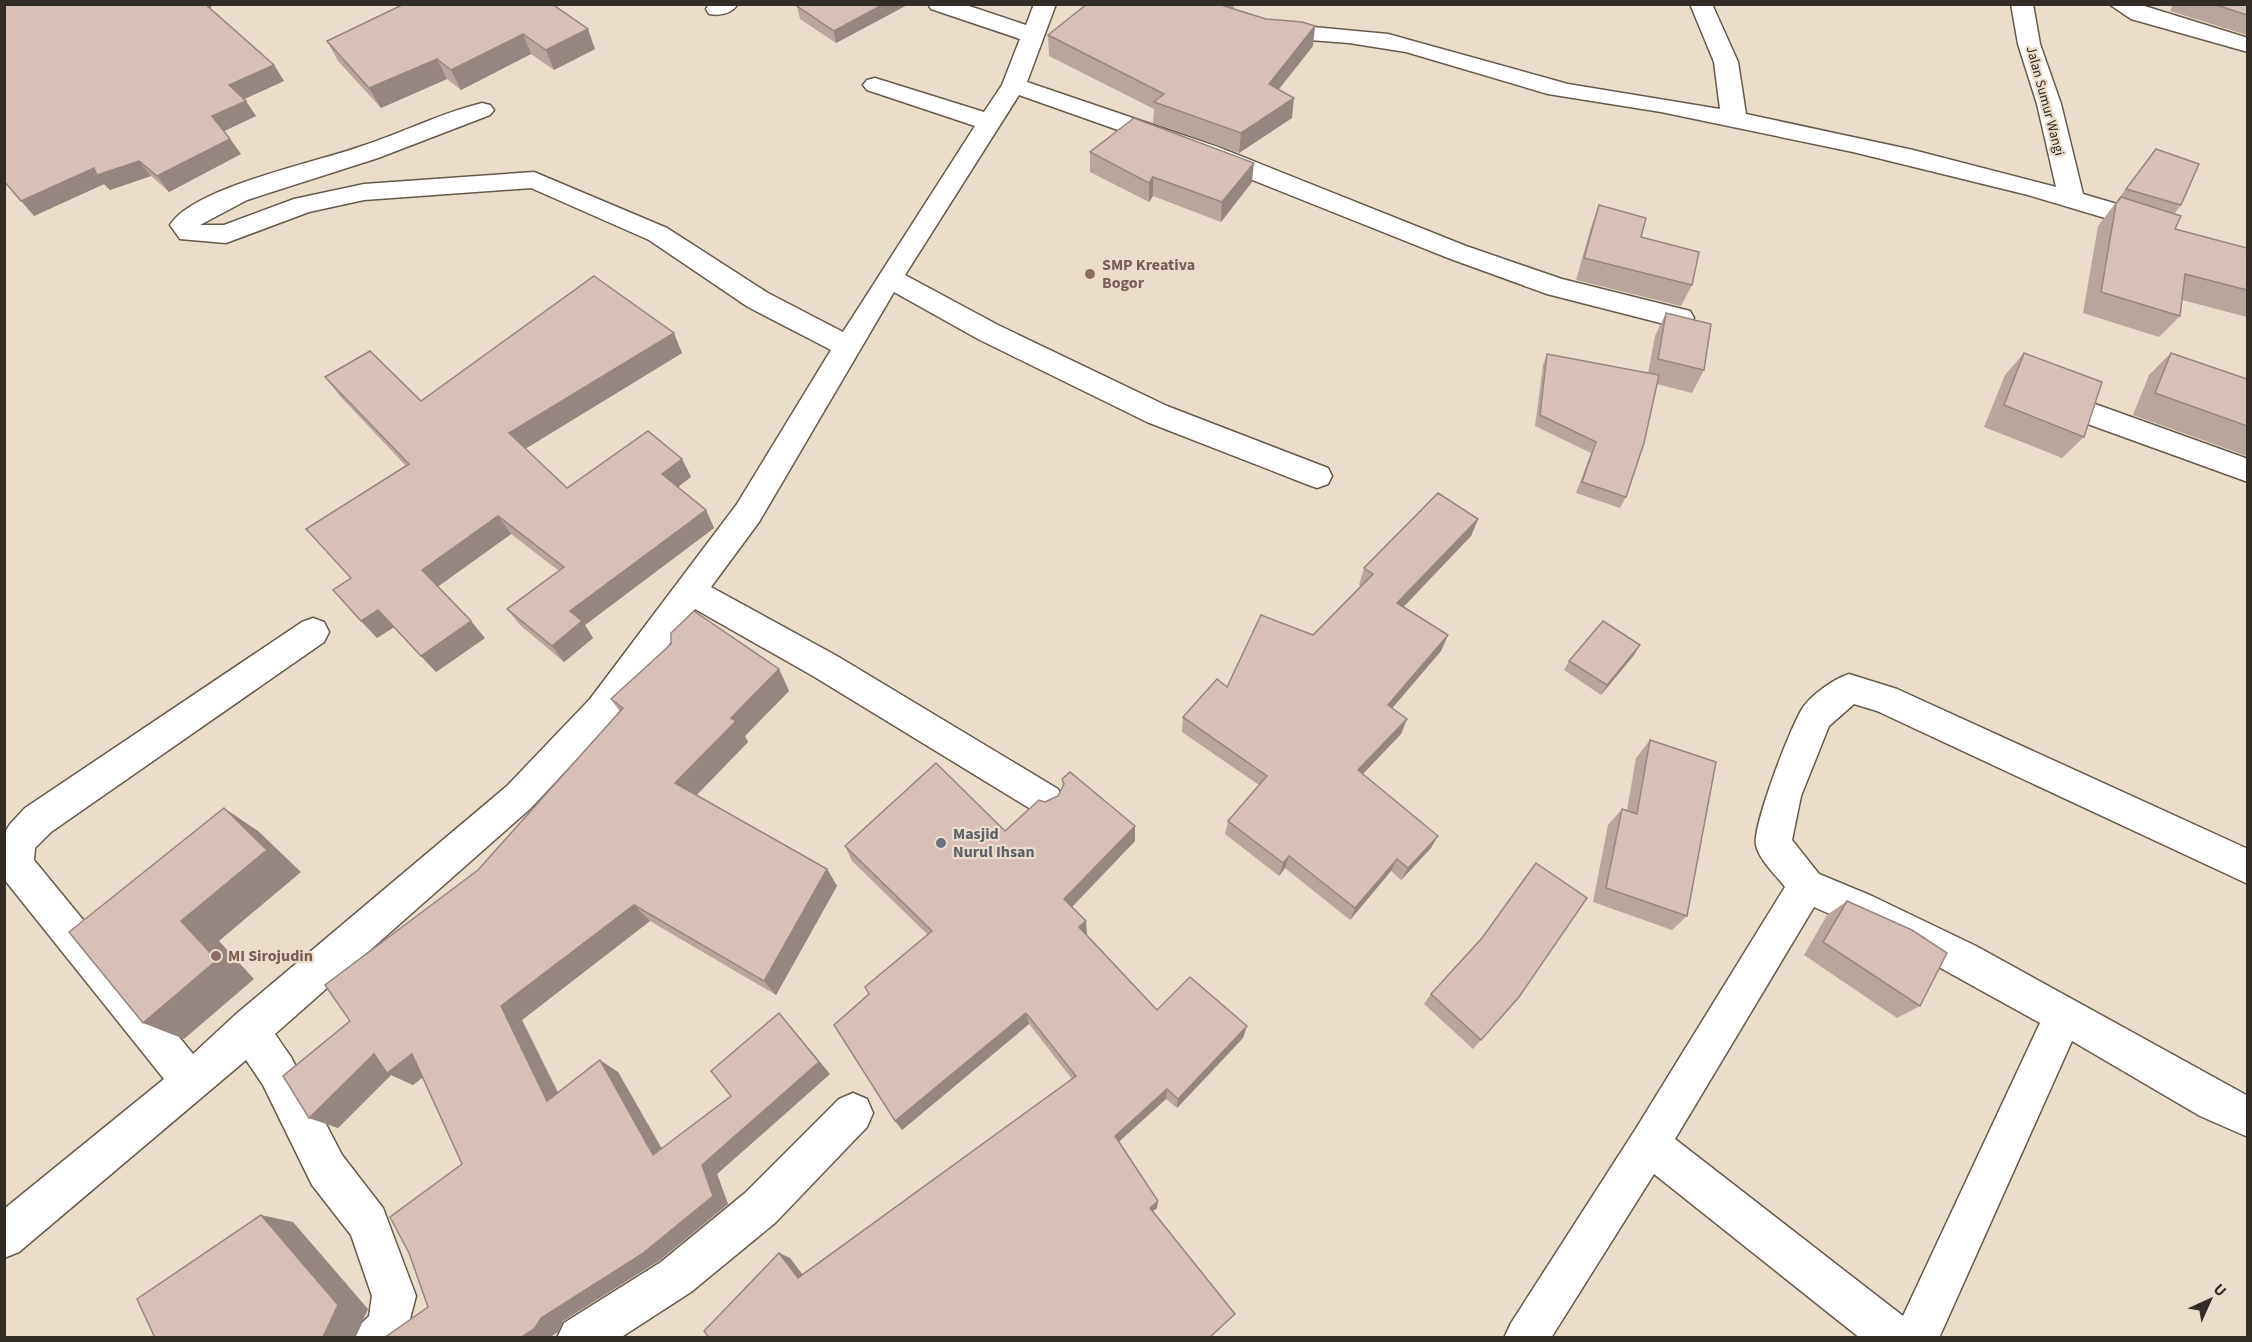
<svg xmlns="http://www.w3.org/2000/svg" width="2252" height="1342" viewBox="0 0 2252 1342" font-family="'Source Sans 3',sans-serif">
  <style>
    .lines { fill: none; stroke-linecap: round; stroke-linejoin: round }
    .minor-casing { stroke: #665a4b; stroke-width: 3 }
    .minor { fill: #fff; fill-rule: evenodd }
    .wall { fill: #b8a59e }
    .shaded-wall { fill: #968681 }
    .building { fill: #d6c0b8; stroke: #968681; stroke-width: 1.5 }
    .education-dot { fill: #8d6e63; stroke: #ebddcc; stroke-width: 2 }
    .worship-dot { fill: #6b7280; stroke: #ebddcc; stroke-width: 2 }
    .labels { text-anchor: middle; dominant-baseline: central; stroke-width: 4.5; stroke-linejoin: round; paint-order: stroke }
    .far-street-label { font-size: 14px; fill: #322c26; stroke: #ebddcc }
    .education-label { font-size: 16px; font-weight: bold; fill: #785e54; stroke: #ebddcc; text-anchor: start }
    .worship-label { font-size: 16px; font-weight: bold; fill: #5b616d; stroke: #ebddcc; text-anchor: start }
  </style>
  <rect width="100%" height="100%" fill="#ebddcc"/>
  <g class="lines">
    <g class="minor-casing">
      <g id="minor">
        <path d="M 709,4 L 738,4 C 731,14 720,16 709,14 L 706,9 Z"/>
        <path d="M 928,4 L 963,4 L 1026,25 L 1034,4 L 1056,4 L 1027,82 L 1218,147 L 1466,246 L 1562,279 L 1690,311 L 1694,318 L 1690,325 L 1680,328 L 1547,294 L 1448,258 L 1200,159 L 1019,95 L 905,275 L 998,325 L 1167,406 L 1328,468 L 1332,476 L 1328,484 L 1317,488 L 1306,484 L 1147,422 L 978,339 L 894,292 L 759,522 L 711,587 L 837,656 L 1058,789 L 1064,800 L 1058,811 L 1046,816 L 1034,811 L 813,676 L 695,609 L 614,719 L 531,808 L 275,1034 L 291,1057 L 342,1155 L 383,1208 L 416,1296 L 405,1338 L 355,1338 L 362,1323 L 369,1316 L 372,1296 L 351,1235 L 312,1185 L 263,1085 L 246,1060 L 19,1252 L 4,1258 L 4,1209 L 164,1079 L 4,879 L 4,834 L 10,824 L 25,808 L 302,622 L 313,618 L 324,622 L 329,632 L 324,642 L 51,832 L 35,848 L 34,860 L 193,1054 L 235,1015 L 507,786 L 590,699 L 737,504 L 831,350 L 748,307 L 649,240 L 531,188 L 364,200 L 309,212 L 226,243 L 180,239 L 170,225 C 194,187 318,162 362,146 C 402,133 441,113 482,103 L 490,105 L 494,110 L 490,115 L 378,158 L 247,200 L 200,225 L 224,225 L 294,199 L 364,184 L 534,172 L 667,228 L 768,293 L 843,332 L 975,126 L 867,90 L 863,85 L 867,80 L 875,78 L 984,112 L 1002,85 L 1020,39 L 931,9 Z"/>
        <polygon points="1690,4 1712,4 1738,62 1746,114 1913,150 2056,187 2037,104 2018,44 2011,4 2033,4 2040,44 2061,104 2083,194 2161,217 2165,223 2161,229 2152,232 2028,195 1853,152 1661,112 1548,94 1406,52 1349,43 1270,37 1262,35 1259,30 1262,25 1270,23 1388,34 1568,84 1720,109 1714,62"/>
        <polygon points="2109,4 2138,4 2248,38 2248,52 2131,19"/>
        <polygon points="2095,404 2248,459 2248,482 2085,423 2081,415 2085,407"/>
        <path d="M 1849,674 L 1897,689 L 2248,849 L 2248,884 L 1877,711 L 1854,704 L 1829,726 L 1801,796 L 1792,840 L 1819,874 L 1872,896 L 1976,946 L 2248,1096 L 2248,1137 L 2200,1116 L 2072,1041 L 1939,1338 L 1860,1338 L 1654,1174 L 1551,1338 L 1504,1338 L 1511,1323 L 1635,1130 L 1785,887 C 1776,875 1759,860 1756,845 C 1752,827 1792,722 1804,706 C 1814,693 1834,679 1849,674 ZM 1814,907 L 1899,945 L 2040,1023 L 1903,1316 L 1675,1139 Z"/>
        <polygon points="853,1093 867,1099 873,1113 867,1127 775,1223 691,1292 620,1338 557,1338 564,1323 661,1262 745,1193 839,1099"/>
      </g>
    </g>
    <use href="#minor" class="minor"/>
  </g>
  <g class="wall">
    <polygon points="404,4 595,49 554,70 531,54 461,90 447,79 381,108 338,61 327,41"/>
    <polygon points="801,4 909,4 836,43 800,19 797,6"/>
    <polygon points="1087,4 1235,4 1233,9 1266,19 1315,26 1313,46 1279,89 1292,118 1239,153 1153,123 1154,109 1049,56 1048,35"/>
    <polygon points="2173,4 2247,4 2247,35 2170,11"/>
    <polygon points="210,9 274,65 284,81 244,99 256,116 224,131 241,154 169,192 151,176 110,190 104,184 34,216"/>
    <polygon points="2156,149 2181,205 2174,214 2175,229 2247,248 2247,317 2182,300 2180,316 2159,337 2083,313 2098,226"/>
    <polygon points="1090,152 1252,182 1221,222 1153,196 1149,202 1090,172"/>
    <polygon points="1599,205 1641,237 1692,285 1681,306 1576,280 1591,227"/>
    <polygon points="1666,313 1704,370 1692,393 1657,384 1626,497 1620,508 1576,493 1591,453 1535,426 1543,365 1547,354 1648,373 1655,336"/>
    <polygon points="682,353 525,449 567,488 682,459 691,477 678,487 706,510 714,528 585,625 593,638 564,662 520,625 507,609 559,571 511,534 437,587 485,638 436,672 394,627 377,638 361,621 351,578 406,466 340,396 325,377 421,401"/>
    <polygon points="2024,353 2084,437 2062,458 1984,427 2005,375"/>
    <polygon points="2171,353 2247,379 2247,456 2133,415 2149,375"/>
    <polygon points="1478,519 1471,536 1403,607 1448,635 1441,651 1392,708 1407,719 1401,734 1363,774 1431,848 1401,880 1391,871 1350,920 1285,868 1279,876 1225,834 1228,821 1259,785 1182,732 1183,717 1227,687 1313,635 1361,586 1359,585 1364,568"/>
    <polygon points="1634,655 1601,695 1564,670 1569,661"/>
    <polygon points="779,669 789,691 745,736 748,742 696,795 827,869 837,886 776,995 650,921 522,1020 558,1092 618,1072 662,1148 731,1096 791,1027 830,1074 717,1174 728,1204 660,1260 563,1321 558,1332 548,1338 384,1338 428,1307 462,1164 423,1077 413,1085 391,1075 338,1128 309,1118 350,1021 478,870 620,712 611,699"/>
    <polygon points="1650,740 1687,916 1672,930 1593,902 1608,825 1622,809 1627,810 1636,758"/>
    <polygon points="1062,779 1135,841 1072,907 1086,935 1157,1010 1247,1026 1243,1038 1177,1108 1166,1099 1119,1142 1157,1208 1153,1211 709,1338 779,1253 790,1258 802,1274 1072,1079 1029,1024 902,1130 869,994 928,935 852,861 845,846 1005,831 1045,802 1058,796 1063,786"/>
    <polygon points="1847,901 1920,1006 1897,1018 1804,955 1827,915"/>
    <polygon points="1431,994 1481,1040 1473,1049 1424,1004"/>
  </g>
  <g class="shaded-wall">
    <polygon points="202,4 212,4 209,14"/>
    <polygon points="884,4 909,4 836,43 834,31"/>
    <polygon points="1315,26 1313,46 1267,104 1269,84"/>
    <polygon points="588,29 595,49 554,70 546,50"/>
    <polygon points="523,34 531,54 461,90 451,70"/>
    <polygon points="437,59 447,79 381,108 369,88"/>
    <polygon points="274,65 284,81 240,101 229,85"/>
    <polygon points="1294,98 1292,118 1239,153 1241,133"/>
    <polygon points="246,101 256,116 222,132 212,116"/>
    <polygon points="230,139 241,154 169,192 157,176"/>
    <polygon points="139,161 151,176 110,190 104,184 34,216 21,201 94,168"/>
    <polygon points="1254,163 1252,182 1221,222 1222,202"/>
    <polygon points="1153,177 1153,196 1149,202 1149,183"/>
    <polygon points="674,333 682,353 520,452 509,433"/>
    <polygon points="682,459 691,477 671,492 662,474"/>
    <polygon points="706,510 714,528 585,625 593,638 564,662 552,646 570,611"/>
    <polygon points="498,516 511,534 436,588 422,570"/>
    <polygon points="1478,519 1471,536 1392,619 1397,603"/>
    <polygon points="378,610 394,627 377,638 361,621"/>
    <polygon points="471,621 485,638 436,672 421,656"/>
    <polygon points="1448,635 1441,651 1382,720 1388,705"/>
    <polygon points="1640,645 1634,655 1601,695 1607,685"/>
    <polygon points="779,669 789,691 745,736 748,742 689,803 675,783 731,718"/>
    <polygon points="1407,719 1401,734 1353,784 1358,770"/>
    <polygon points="224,808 258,831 301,872 219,941 254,979 184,1039 143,1023"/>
    <polygon points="1135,826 1135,841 1066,913 1064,899"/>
    <polygon points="1438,836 1431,848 1401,880 1408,868"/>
    <polygon points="1289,856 1285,868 1279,876 1283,863"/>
    <polygon points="1397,859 1391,871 1350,920 1355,908"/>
    <polygon points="827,869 837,886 776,995 764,981"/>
    <polygon points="634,905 650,921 522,1020 567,1112 547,1101 501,1006"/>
    <polygon points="1086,921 1087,934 1080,941 1079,927"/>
    <polygon points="779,1013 830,1074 717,1174 728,1204 660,1260 563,1321 558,1332 548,1338 520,1338 702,1165"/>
    <polygon points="1026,1013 1029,1024 902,1130 895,1121"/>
    <polygon points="1247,1026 1243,1038 1177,1108 1178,1099"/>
    <polygon points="374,1054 412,1054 437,1066 413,1085 391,1075 338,1128 309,1118"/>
    <polygon points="600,1060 618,1072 670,1164 653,1155"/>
    <polygon points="1167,1089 1166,1099 1115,1145 1115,1136"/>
    <polygon points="1158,1201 1157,1208 1149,1214 1150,1208"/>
    <polygon points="261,1215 293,1222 368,1309 355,1338 323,1337"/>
    <polygon points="779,1253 790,1258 808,1282 798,1278"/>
  </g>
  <g class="building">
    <polygon points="4,4 205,4 274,65 229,85 246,101 212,116 230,139 157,176 139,161 97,175 94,168 21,201 4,181"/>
    <polygon points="404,4 552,4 588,29 546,50 523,34 451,70 437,59 369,88 327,41"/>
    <polygon points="801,4 884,4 834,31 797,6"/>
    <polygon points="1087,4 1218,4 1266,19 1302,22 1315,26 1269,84 1294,98 1241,133 1154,102 1164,94 1048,35"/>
    <polygon points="2213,4 2247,4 2247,15"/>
    <polygon points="1134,118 1254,163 1222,202 1153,177 1149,183 1090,152"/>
    <polygon points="2156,149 2199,164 2181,205 2126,189"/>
    <polygon points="2121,197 2181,216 2175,229 2247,248 2247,290 2185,274 2180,316 2101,292 2116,204"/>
    <polygon points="1599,205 1646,218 1641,237 1699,252 1692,285 1584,258"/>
    <polygon points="594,276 674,333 509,433 567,488 648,431 682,459 662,474 706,510 570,611 582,621 552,646 507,609 564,567 498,516 422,570 471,621 421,656 378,610 361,621 333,590 351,578 306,529 409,464 325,377 370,351 421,401"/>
    <polygon points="1666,313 1711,324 1704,370 1658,359"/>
    <polygon points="2024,353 2102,382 2084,437 2004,405"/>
    <polygon points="2171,353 2247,379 2247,426 2155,393"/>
    <polygon points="1547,354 1659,375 1644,443 1626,497 1582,482 1596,442 1540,415"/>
    <polygon points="1438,493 1478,519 1397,603 1448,635 1388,705 1407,719 1358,770 1438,836 1408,868 1397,859 1355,908 1289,856 1283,863 1228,821 1267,776 1183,717 1217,679 1227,687 1261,615 1313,635 1373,574 1364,568"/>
    <polygon points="694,611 779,669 731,718 736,721 675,783 827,869 764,981 634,905 501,1006 547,1101 600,1060 653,1155 731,1096 711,1071 779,1013 819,1062 702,1165 713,1196 642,1254 541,1318 535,1328 520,1338 384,1338 428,1307 409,1253 390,1217 462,1164 412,1054 387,1073 374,1054 309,1118 283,1076 350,1021 325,985 478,870 623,708 611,699 671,644 671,633"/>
    <polygon points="1603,621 1640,645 1607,685 1569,661"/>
    <polygon points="1650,740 1716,762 1687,916 1606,888 1622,809 1637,814"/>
    <polygon points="936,763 1005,831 1039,800 1045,802 1058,796 1064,784 1062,779 1070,772 1135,826 1064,899 1086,921 1079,927 1157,1010 1190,977 1247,1026 1178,1099 1167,1089 1115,1136 1158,1201 1150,1208 1235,1314 1209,1338 709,1338 704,1331 779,1253 798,1278 1076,1076 1026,1013 895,1121 834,1025 869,994 865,987 932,931 845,846"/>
    <polygon points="224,808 267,850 181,921 217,960 143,1023 69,932"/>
    <polygon points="1536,863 1587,898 1519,997 1481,1040 1431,994 1482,938"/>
    <polygon points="1847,901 1912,930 1947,953 1920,1006 1823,942"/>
    <polygon points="261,1215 338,1305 323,1337 366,1338 155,1338 137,1299"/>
  </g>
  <g class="education-dot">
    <circle cx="1090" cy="274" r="6"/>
    <circle cx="216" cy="956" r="6"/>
  </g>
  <circle class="worship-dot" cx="941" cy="843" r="6"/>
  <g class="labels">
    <g class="far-street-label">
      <text transform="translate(2045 101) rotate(75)">Jalan Sumur Wangi</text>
    </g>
    <g class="education-label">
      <text x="1102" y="265">SMP Kreativa<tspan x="1102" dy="18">Bogor</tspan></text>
      <text x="228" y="956">MI Sirojudin</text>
    </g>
    <g class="worship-label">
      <text x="953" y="834">Masjid<tspan x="953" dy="18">Nurul Ihsan</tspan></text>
    </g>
  </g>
  <rect width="2252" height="1342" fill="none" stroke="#322c26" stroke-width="12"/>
  <g transform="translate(2210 1300) rotate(45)" stroke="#ebddcc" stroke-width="4.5" paint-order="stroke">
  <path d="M0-4.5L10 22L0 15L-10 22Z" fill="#322c26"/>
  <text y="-9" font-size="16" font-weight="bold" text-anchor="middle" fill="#322c26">U</text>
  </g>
</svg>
